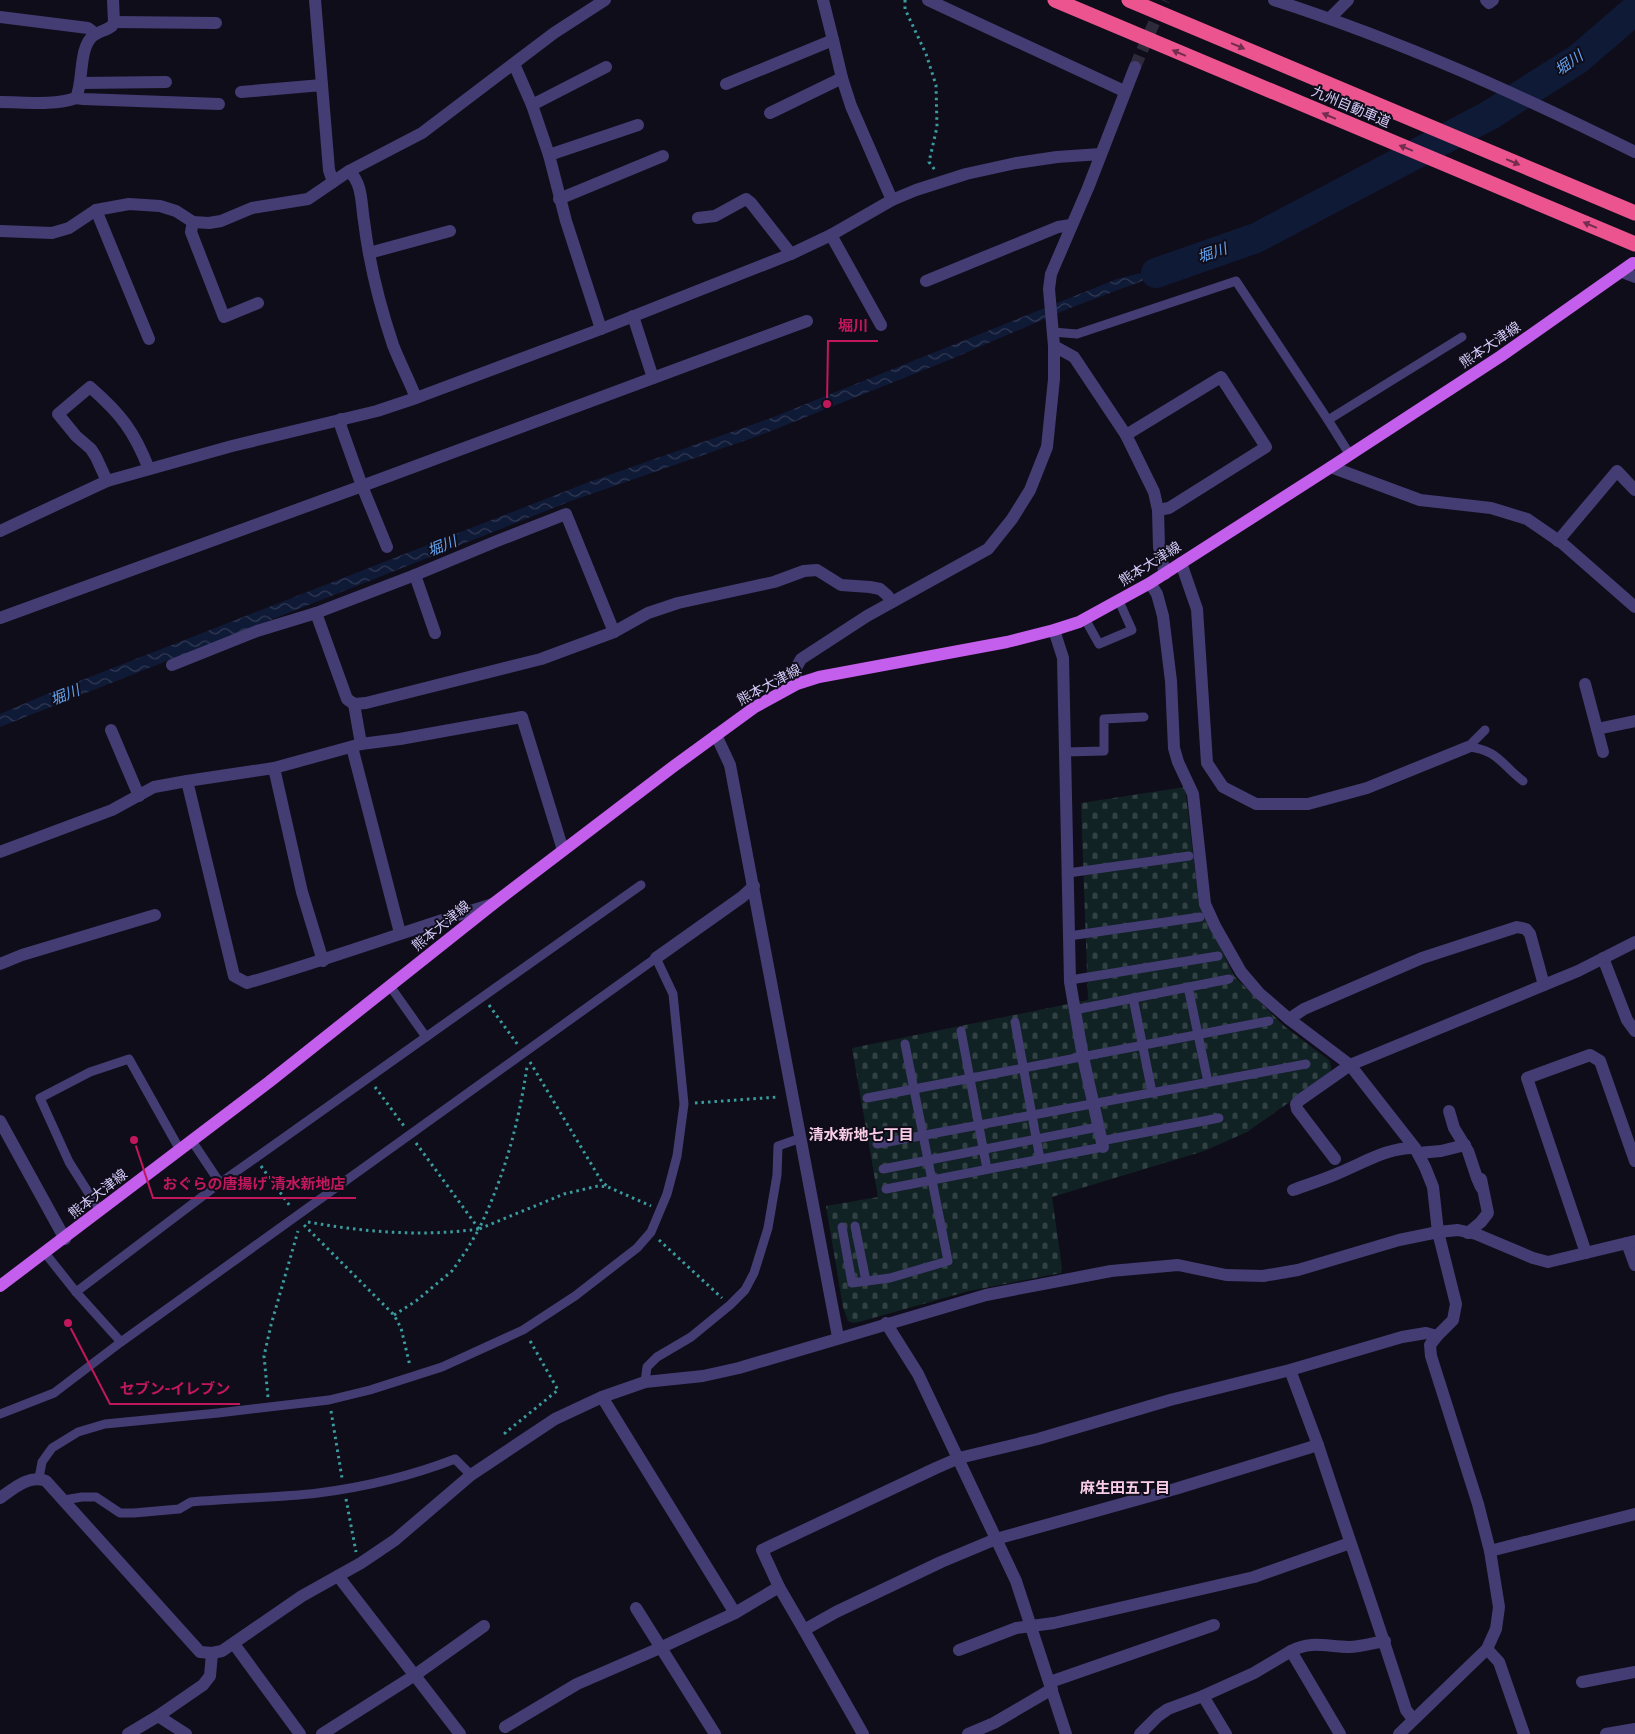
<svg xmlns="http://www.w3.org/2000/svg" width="1635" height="1734" viewBox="0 0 1635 1734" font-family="'Fira Sans Condensed','Noto Sans JP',sans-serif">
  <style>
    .cemetery { fill: url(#cemetery-stones) }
    .water { fill: url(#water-waves) }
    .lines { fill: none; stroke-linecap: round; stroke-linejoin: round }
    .river { stroke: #0f1a37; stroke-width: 30 }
    .minor-tunnel { stroke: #2e2a3b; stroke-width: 12; stroke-dasharray: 12 6; stroke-linecap: butt }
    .path { stroke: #399da0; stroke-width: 3; stroke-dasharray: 2.5 4; stroke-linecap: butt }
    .service { stroke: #443d74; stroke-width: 9 }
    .minor { stroke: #443d74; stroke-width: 12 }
    .primary { stroke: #c45eed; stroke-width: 12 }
    .motorway { stroke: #ec548f; stroke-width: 15 }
    .oneway { fill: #732d4f }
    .labels { text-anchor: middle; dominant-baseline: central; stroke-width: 4; stroke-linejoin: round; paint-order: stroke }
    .street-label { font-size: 14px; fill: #d5cbf9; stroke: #100d1a }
    .water-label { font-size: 15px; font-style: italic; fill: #65a2ee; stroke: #100d1a }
    .neighbourhood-label { font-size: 15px; font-weight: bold; fill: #f9cde5; stroke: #100d1a }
    .leader { fill: none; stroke: #c2185b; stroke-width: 2 }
    .callout-dot { fill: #c2185b; stroke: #100d1a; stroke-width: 2 }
    .callout-label { font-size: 15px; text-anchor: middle; font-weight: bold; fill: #c2185b; stroke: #100d1a; stroke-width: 4; stroke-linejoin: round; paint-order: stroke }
  </style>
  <defs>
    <pattern id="cemetery-stones" width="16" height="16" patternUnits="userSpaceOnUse" patternTransform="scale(1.25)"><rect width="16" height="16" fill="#102223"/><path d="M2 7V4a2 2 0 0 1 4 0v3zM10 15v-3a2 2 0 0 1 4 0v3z" fill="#324144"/></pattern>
    <pattern id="water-waves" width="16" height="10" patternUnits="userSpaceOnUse" patternTransform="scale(1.25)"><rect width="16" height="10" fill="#0f1a37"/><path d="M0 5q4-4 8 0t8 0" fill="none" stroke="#313a55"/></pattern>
  </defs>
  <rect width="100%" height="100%" fill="#100d1a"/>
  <polygon class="cemetery" points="1185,787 1199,903 1234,976 1284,1026 1329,1060 1331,1066 1331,1073 1247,1132 1204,1151 1052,1197 1062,1268 1061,1273 969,1291 859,1322 853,1323 848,1321 843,1307 826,1206 878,1197 852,1048 1088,1000 1081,803"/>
  <polygon class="water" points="1209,256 1070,308 949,360 758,436 571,501 0,727 0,714 54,691 589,482 771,418 1117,279"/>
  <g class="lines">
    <polyline class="river" points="1156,273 1256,238 1490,115 1578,59 1635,10"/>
    <polyline class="minor-tunnel" points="1135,67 1164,0"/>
    <g class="path">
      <polyline points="905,0 905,9 926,54 936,85 937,127 929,162 935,170"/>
      <polyline points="489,1005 518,1045"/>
      <polyline points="530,1062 602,1182 607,1186"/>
      <polyline points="375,1087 404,1126"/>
      <polyline points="695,1103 778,1097"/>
      <path d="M 416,1143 L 479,1229 C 505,1174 518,1126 527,1067"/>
      <polyline points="261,1166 290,1206"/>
      <path d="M 308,1222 C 364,1232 421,1237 479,1229"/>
      <polyline points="304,1225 394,1315 401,1328 410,1366"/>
      <polyline points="659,1240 722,1298"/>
      <polyline points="394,1315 416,1301 452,1271 466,1251 479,1229 564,1194 598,1186 608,1187 651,1206"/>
      <polyline points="268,1397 264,1356 271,1325 298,1231"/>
      <polyline points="331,1411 342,1478"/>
      <polyline points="506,1434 505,1433 558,1390 529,1339"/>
      <polyline points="346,1499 356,1552"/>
    </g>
    <g class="service">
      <polyline points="1053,332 1077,334 1236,281 1328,420"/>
      <polyline points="1350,455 1328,420 1462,337"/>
      <polyline points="1085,619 1099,644 1132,630 1119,601"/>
      <path d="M 1485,730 L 1468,747 C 1497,749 1503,766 1523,781"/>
      <polyline points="1065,752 1104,751 1104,719 1144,717"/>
      <polyline points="1068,873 1189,856"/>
      <polyline points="1069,936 1200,917"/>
      <polyline points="1070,980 1218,956"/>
      <polyline points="1188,987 1208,1082"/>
      <polyline points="1133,998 1152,1092"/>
      <polyline points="1074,1010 1229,979"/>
      <polyline points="1015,1022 1040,1159"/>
      <polyline points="961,1031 987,1169"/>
      <polyline points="426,1037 641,885"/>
      <polyline points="867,1098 1269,1021"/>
      <polyline points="1101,1141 1219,1118"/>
      <polyline points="877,1144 1306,1064"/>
      <polyline points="883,1169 1098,1127"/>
      <polyline points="220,1183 426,1037 390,986"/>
      <polyline points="886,1189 1103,1147"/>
      <polyline points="100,1211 69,1162 40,1098 90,1072 129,1059 180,1150"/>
      <polyline points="855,1226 866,1281"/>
      <polyline points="842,1227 852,1283 890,1278 948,1261 905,1044"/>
      <polyline points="45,1253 76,1292 121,1342"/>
      <polyline points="76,1292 220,1183 192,1141"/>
      <polyline points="645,1382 647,1367 657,1357 691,1337 730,1305 745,1290 754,1273 768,1228 777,1175 778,1146 801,1138"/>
      <polyline points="0,1414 54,1393 121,1342 656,958 673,994 684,1104 677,1156 667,1194 651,1232 637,1248 575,1296 523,1330 442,1367 370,1390 329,1400 218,1413 105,1424 78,1432 52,1448 42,1462 39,1478"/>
      <path d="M 64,1500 L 82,1497 L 96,1497 L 120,1513 L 134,1513 L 179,1509 L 191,1502 C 233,1498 276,1498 318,1493 C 365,1487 411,1476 455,1459 L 471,1475"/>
    </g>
    <g class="minor">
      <polyline points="315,0 322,85"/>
      <polyline points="823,0 833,40"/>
      <polyline points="928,0 1124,91"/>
      <path d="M 1274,0 C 1399,40 1518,94 1635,152"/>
      <polyline points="1486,0 1489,3 1493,0"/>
      <polyline points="0,17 88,28 96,34"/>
      <polyline points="1330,18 1348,0"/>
      <polyline points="114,22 216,23"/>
      <polyline points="514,64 532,105 606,67"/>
      <polyline points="81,83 166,82"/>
      <polyline points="726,84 833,40 842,78"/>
      <polyline points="241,92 322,85 329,170 333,182"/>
      <polyline points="76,98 83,99 219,104"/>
      <path d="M 0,102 C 24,102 53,106 76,98 C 84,80 78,47 94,35 C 100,31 107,30 112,26 L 114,22 L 113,0"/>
      <polyline points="532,105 549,155 566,221 601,329"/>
      <polyline points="770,113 842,78 851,106 892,200"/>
      <polyline points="549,155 638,125"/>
      <path d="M 349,171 C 363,184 361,204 364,221 C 369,263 380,306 393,345 C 400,363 409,380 416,398"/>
      <polyline points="559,199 663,156"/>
      <polyline points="96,210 149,339"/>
      <polyline points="698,218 715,216 746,199 751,203 791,254"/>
      <polyline points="193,222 191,232 224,317 258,303"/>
      <polyline points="0,231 52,233 69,228 96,210 129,204 160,206 176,211 193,222 209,223 221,221 252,208 308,199 349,171 422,133 554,33 605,0"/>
      <polyline points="831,235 881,325"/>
      <polyline points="369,253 450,231"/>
      <polyline points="1622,272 1635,277"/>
      <polyline points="926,281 1058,227 1071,225"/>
      <polyline points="1054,346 1074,357 1126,435 1221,377 1266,447 1169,508 1158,510"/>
      <polyline points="653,378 807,321"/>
      <polyline points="1126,435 1154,492 1158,510 1159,547 1165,574"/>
      <polyline points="1331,467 1420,500 1491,508 1527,519 1562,543 1635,607"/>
      <path d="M 107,481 L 96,457 L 91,449 L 76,436 L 58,414 L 90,387 C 121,414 134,431 149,469"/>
      <polyline points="0,531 107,481 232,446 377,411 416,398 601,329 791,254 831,235 892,200 916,190 966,174 1016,163 1057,157 1101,154"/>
      <polyline points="1558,541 1617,471 1635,490"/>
      <polyline points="387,547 362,486 653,378 633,316"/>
      <polyline points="1181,563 1197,609 1207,763 1223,787 1256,804 1308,804 1367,788 1468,747"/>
      <polyline points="1150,583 1157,594 1163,616 1171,681 1174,748 1178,762 1193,794 1205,904 1215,926 1241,972 1259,993 1289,1019 1350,1065 1415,1148 1425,1167 1433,1187 1438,1232 1456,1304 1453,1320 1437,1336 1430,1345 1431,1356 1478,1504 1490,1551 1499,1607 1496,1629 1487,1649 1399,1734"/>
      <polyline points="316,613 347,699 354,704 366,703 541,659 614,632 648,613 678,603 774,582 804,571 817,570 841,585 870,587 880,589 887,595 892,602"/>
      <polyline points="0,618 362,486 341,427 341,419"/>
      <polyline points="1054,630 1063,658 1070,982 1083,1057 1103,1147"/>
      <polyline points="435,633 415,575 497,541 566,514 614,632"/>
      <polyline points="172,665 257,631 316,613 415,575"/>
      <polyline points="797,684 795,670 801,659 867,616 988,549 1012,519 1030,490 1047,447 1054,379 1054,346 1049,289 1051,274 1088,188 1135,67"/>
      <polyline points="1585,684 1603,752"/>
      <polyline points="354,704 361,744"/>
      <polyline points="1597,729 1635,721"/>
      <polyline points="111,730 139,796"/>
      <polyline points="716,735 730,765 838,1337"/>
      <polyline points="352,747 400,933"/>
      <polyline points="274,768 302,892 323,961"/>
      <polyline points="0,852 112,810 154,787 187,781"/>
      <path d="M 493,904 C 411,929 330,959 247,983 L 234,976 L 187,781 L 274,768 L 361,744 L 400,739 L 522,717 L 563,850"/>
      <polyline points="656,958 742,897 754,886"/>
      <polyline points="1603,958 1627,1020 1635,1031"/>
      <polyline points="0,964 22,955 155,915"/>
      <polyline points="1289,1019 1304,1009 1422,958 1517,927 1526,929 1530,934 1544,985"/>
      <polyline points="1449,1111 1454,1128 1468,1151 1477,1178 1481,1187"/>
      <polyline points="0,1121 65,1239"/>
      <polyline points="1418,1153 1441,1151 1465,1145"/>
      <polyline points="1335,1159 1297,1109 1296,1104 1300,1100 1350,1065 1578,971 1635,942"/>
      <path d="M 1293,1190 C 1309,1184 1326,1179 1341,1172 C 1365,1162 1389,1147 1415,1148"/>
      <polyline points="1468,1233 1481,1222 1488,1213 1481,1179"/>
      <polyline points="1627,1243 1635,1265"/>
      <polyline points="1586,1253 1527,1078 1590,1055 1600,1061 1635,1161"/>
      <polyline points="886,1323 918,1374 1016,1581 1066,1734"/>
      <polyline points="1290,1370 1318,1445"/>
      <polyline points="602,1397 735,1613"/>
      <path d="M 0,1498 C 13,1489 29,1474 46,1481 L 200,1652 L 212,1653 L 222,1651 L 302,1596 L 361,1563 L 395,1540 L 471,1475 L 555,1419 L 602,1397 L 645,1382 L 703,1376 L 739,1368 L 986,1295 L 1111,1271 L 1178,1265 L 1226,1275 L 1263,1276 L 1298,1270 L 1399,1240 L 1438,1232 L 1458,1230 L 1476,1234 L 1533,1258 L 1548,1262 L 1635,1241"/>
      <polyline points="1490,1551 1635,1514"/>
      <polyline points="338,1576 460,1734"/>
      <polyline points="636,1608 715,1734"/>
      <polyline points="804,1630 779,1587 762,1550 936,1468 959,1458 1038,1439 1170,1400 1290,1370 1402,1337 1426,1333 1437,1336"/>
      <polyline points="234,1644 300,1734"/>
      <polyline points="1487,1649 1499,1662 1524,1734"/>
      <polyline points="959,1650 1016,1628 1054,1623 1254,1577 1350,1543"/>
      <path d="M 1291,1651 C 1312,1640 1327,1647 1349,1647 C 1361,1647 1373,1643 1385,1641"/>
      <polyline points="1050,1682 1214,1625"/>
      <polyline points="1582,1682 1635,1672"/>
      <polyline points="1203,1696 1254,1673 1291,1651 1340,1734"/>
      <polyline points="158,1716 203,1685 210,1676 212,1653"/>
      <polyline points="505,1727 577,1684 660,1648 735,1613 779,1587"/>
      <polyline points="128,1734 158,1716 186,1734"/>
      <polyline points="322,1734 415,1675 484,1626"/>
      <path d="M 863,1734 L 804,1630 L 836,1612 L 941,1562 L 996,1539 L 1175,1489 L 1318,1445 C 1347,1534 1378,1621 1406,1710 L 1413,1719"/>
      <polyline points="968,1734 994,1723 1052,1689"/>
      <polyline points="1140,1734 1158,1716 1168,1709 1203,1696 1226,1734"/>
      <polyline points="1606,1734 1635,1729"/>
    </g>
    <polyline class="primary" points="0,1286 269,1082 493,904 674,766 755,707 797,684 819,677 1007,642 1054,630 1079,622 1150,583 1331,467 1501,356 1633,263"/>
    <g class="motorway">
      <polyline points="1055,0 1635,244"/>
      <polyline points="1129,0 1635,213"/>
    </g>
  </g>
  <defs><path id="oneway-solid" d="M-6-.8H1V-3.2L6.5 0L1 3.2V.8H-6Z" transform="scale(1.25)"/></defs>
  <g class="oneway">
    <use href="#oneway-solid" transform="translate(1238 46) rotate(23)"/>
    <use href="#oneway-solid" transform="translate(1179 53) rotate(-157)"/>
    <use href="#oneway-solid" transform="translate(1329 116) rotate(-157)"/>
    <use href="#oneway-solid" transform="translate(1406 148) rotate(-158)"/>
    <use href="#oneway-solid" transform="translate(1513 162) rotate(23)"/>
    <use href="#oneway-solid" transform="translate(1590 225) rotate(-157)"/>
  </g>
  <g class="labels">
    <g class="street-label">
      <text transform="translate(1351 107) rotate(23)">九州自動車道</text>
      <text transform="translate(1490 345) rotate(-34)">熊本大津線</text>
      <text transform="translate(1150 564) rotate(-32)">熊本大津線</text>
      <text transform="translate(769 685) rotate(-28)">熊本大津線</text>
      <text transform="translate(441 926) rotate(-39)">熊本大津線</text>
      <text transform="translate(98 1194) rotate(-38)">熊本大津線</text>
    </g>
    <g class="water-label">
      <text transform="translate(1569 63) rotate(-35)">堀川</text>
      <text transform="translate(1212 253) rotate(-19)">堀川</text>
      <text transform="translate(442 546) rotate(-22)">堀川</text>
      <text transform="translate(65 695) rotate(-22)">堀川</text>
    </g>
    <g class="neighbourhood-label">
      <text x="861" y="1135">清水新地七丁目</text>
      <text x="1125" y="1488">麻生田五丁目</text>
    </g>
  </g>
  <path class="leader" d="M827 404L828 341H878M134 1140L153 1198H356M68 1323L110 1404H240"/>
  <g class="callout-dot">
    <circle cx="827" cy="404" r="5"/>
    <circle cx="134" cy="1140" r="5"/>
    <circle cx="68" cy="1323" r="5"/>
  </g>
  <g class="callout-label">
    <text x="853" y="331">堀川</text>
    <text x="254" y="1189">おぐらの唐揚げ 清水新地店</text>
    <text x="175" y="1394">セブン-イレブン</text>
  </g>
</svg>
